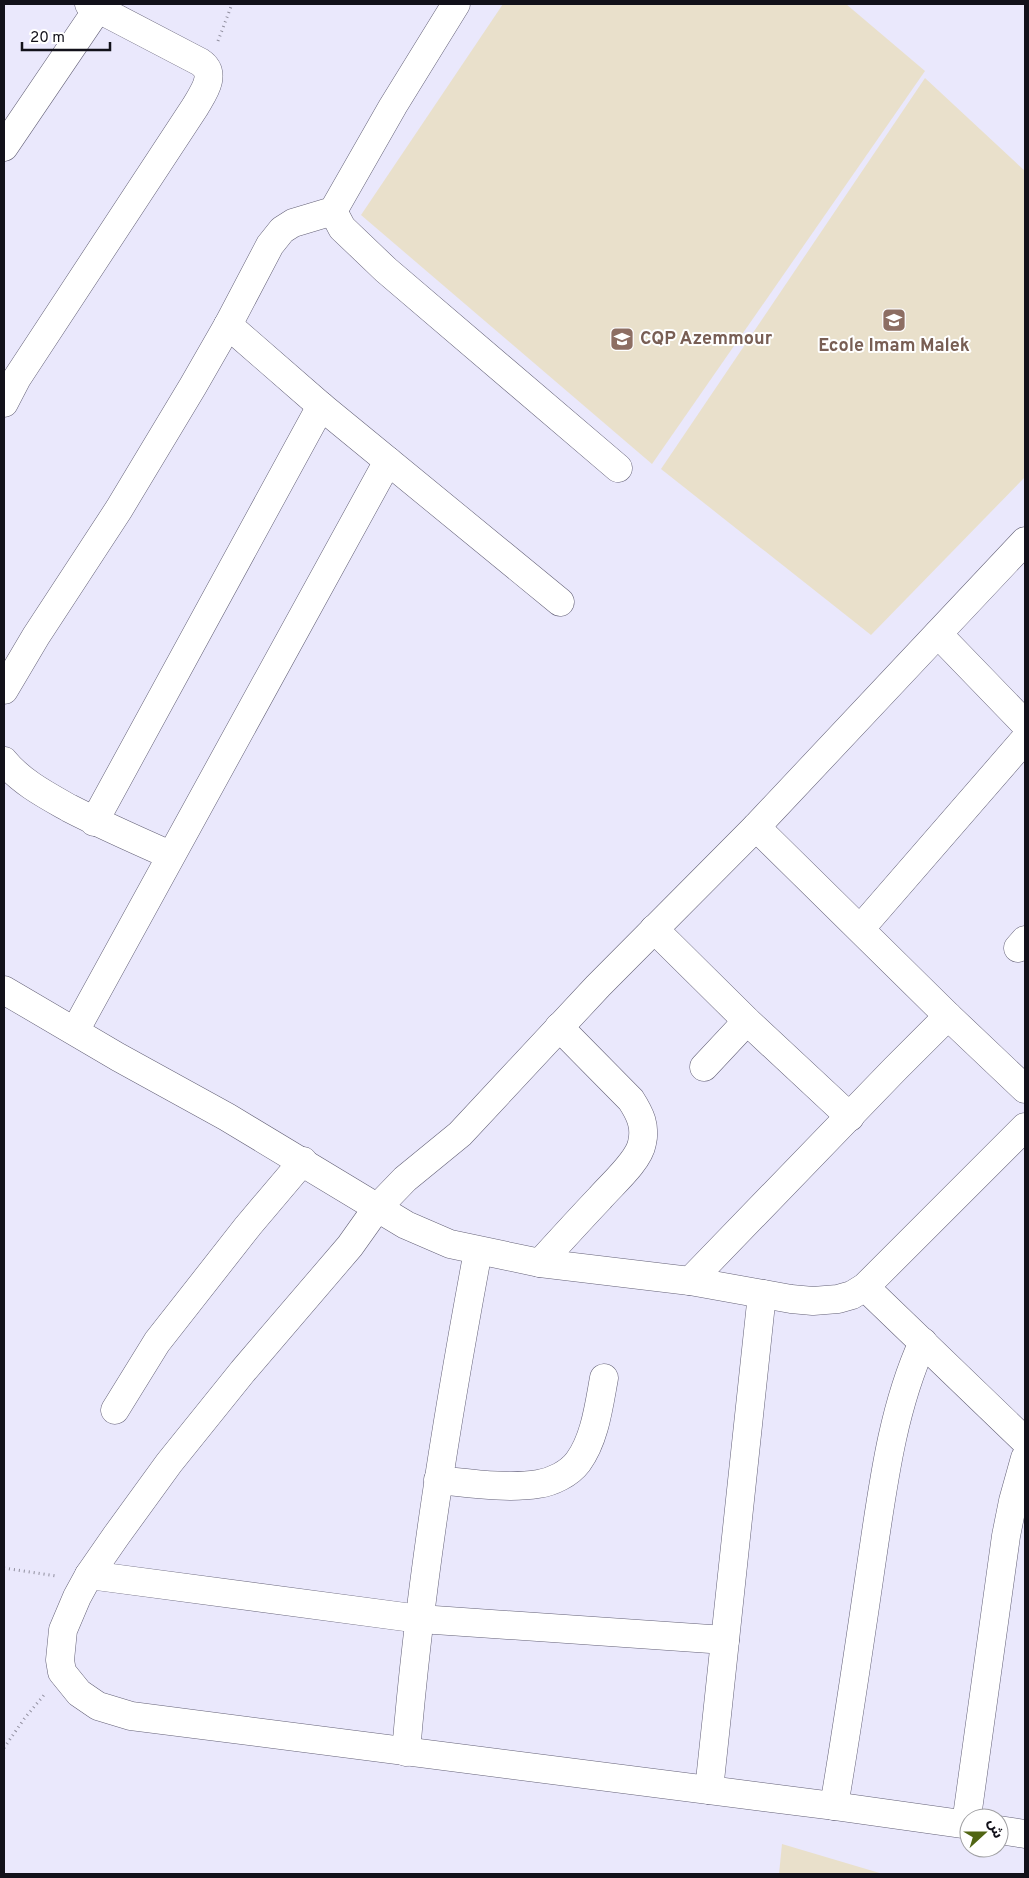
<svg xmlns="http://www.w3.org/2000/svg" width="1029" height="1878" viewBox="0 0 1029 1878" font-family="Overpass,'Noto Sans Arabic',sans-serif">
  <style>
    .education { fill: #e9e0cb }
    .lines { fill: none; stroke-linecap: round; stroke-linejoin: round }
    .street-casing { stroke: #646177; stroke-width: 29 }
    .path { stroke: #918f9f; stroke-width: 3; stroke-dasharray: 1 4; stroke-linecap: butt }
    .street { stroke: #fff; stroke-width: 28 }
    .labels { text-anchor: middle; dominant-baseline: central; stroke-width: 4; stroke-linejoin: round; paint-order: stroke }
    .education-label { font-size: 18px; font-weight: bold; fill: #785e54; stroke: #fff; text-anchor: start }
  </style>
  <rect width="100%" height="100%" fill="#eae8fc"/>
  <g class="education">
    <polygon points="503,4 846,4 925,71 652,464 361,215"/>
    <polygon points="925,78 1025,171 1025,477 871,635 661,469"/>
    <polygon points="782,1844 883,1874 779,1874"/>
  </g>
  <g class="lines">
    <g class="street-casing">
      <g id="street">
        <polyline points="4,147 101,4"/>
        <polyline points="333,211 342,228 386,270 618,468"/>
        <polyline points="228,325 321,406 560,602"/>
        <path d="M 4,403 L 17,378 L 195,107 C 203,93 218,74 200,62 L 89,4"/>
        <polyline points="938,634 1025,724"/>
        <polyline points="4,690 36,636 119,509 193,386 228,325 270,245 282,230 293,223 333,211 393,106 456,4"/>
        <path d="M 4,761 C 21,782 46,795 69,808 C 102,825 136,840 170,855"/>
        <polyline points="94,822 321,406"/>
        <polyline points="756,827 948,1016 1025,1089"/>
        <polyline points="861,928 1025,739"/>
        <polyline points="654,929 747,1021 850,1117"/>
        <polyline points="1018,948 1025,940"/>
        <polyline points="4,990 118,1057 227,1117 406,1225 450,1244 540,1263 690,1281 791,1299 813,1301 838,1299 852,1295 865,1287 1025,1127"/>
        <polyline points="75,1031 388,461"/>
        <polyline points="704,1067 747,1021"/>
        <path d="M 540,1263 C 560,1241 580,1219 600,1198 C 612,1184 639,1161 642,1143 C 646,1126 640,1114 631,1100 L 559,1027"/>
        <polyline points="690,1281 895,1069 948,1016"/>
        <polyline points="865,1287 1025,1441"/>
        <polyline points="115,1410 157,1342 248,1226 303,1161"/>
        <path d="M 438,1480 C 469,1483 507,1489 538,1484 C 552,1482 569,1474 578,1462 C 595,1439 599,1405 604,1378"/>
        <polyline points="89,1575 420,1619 725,1640"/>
        <path d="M 406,1752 C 420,1583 447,1417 478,1251"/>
        <polyline points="709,1790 762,1294"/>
        <path d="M 834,1806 C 848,1724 860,1641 872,1559 C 883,1486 892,1410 923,1342"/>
        <polyline points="966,1824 1006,1536 1013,1501 1025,1458"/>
        <polyline points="969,1825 834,1806 131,1716 98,1706 79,1693 62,1672 60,1660 63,1630 77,1597 89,1575 116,1536 169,1463 243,1371 350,1246 377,1208 405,1179 460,1134 598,986 756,827 1025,541"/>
        <polyline points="999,1830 1025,1834"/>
      </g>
    </g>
    <g class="path">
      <polyline points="218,41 232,4"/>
      <polyline points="4,1568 56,1576"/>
      <polyline points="4,1748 24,1719 44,1695"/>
    </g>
    <use href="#street" class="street"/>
  </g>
  <defs>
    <g id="school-square" transform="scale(1.25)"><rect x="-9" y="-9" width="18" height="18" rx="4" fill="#8d6e63" stroke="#fff"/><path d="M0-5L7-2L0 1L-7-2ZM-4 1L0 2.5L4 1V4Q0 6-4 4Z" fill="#fff"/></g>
  </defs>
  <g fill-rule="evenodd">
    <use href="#school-square" x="894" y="320"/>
    <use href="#school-square" x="622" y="339"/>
  </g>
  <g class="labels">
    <g class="education-label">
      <text x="640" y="339">CQP Azemmour</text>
      <text x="894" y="346" text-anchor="middle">Ecole Imam Malek</text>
    </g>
  </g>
  <rect width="1029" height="1878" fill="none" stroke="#12111a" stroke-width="10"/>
  <g transform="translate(984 1833) rotate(69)"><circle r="24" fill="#ffffff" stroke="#a0a0a3"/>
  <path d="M0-4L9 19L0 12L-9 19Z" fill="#506513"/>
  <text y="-8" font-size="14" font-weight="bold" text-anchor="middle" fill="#12111a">ش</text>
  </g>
  <path d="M22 42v8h88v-8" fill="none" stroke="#12111a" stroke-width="2.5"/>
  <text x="30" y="42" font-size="15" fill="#12111a" stroke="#ffffff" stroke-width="4" paint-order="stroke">20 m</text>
</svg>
